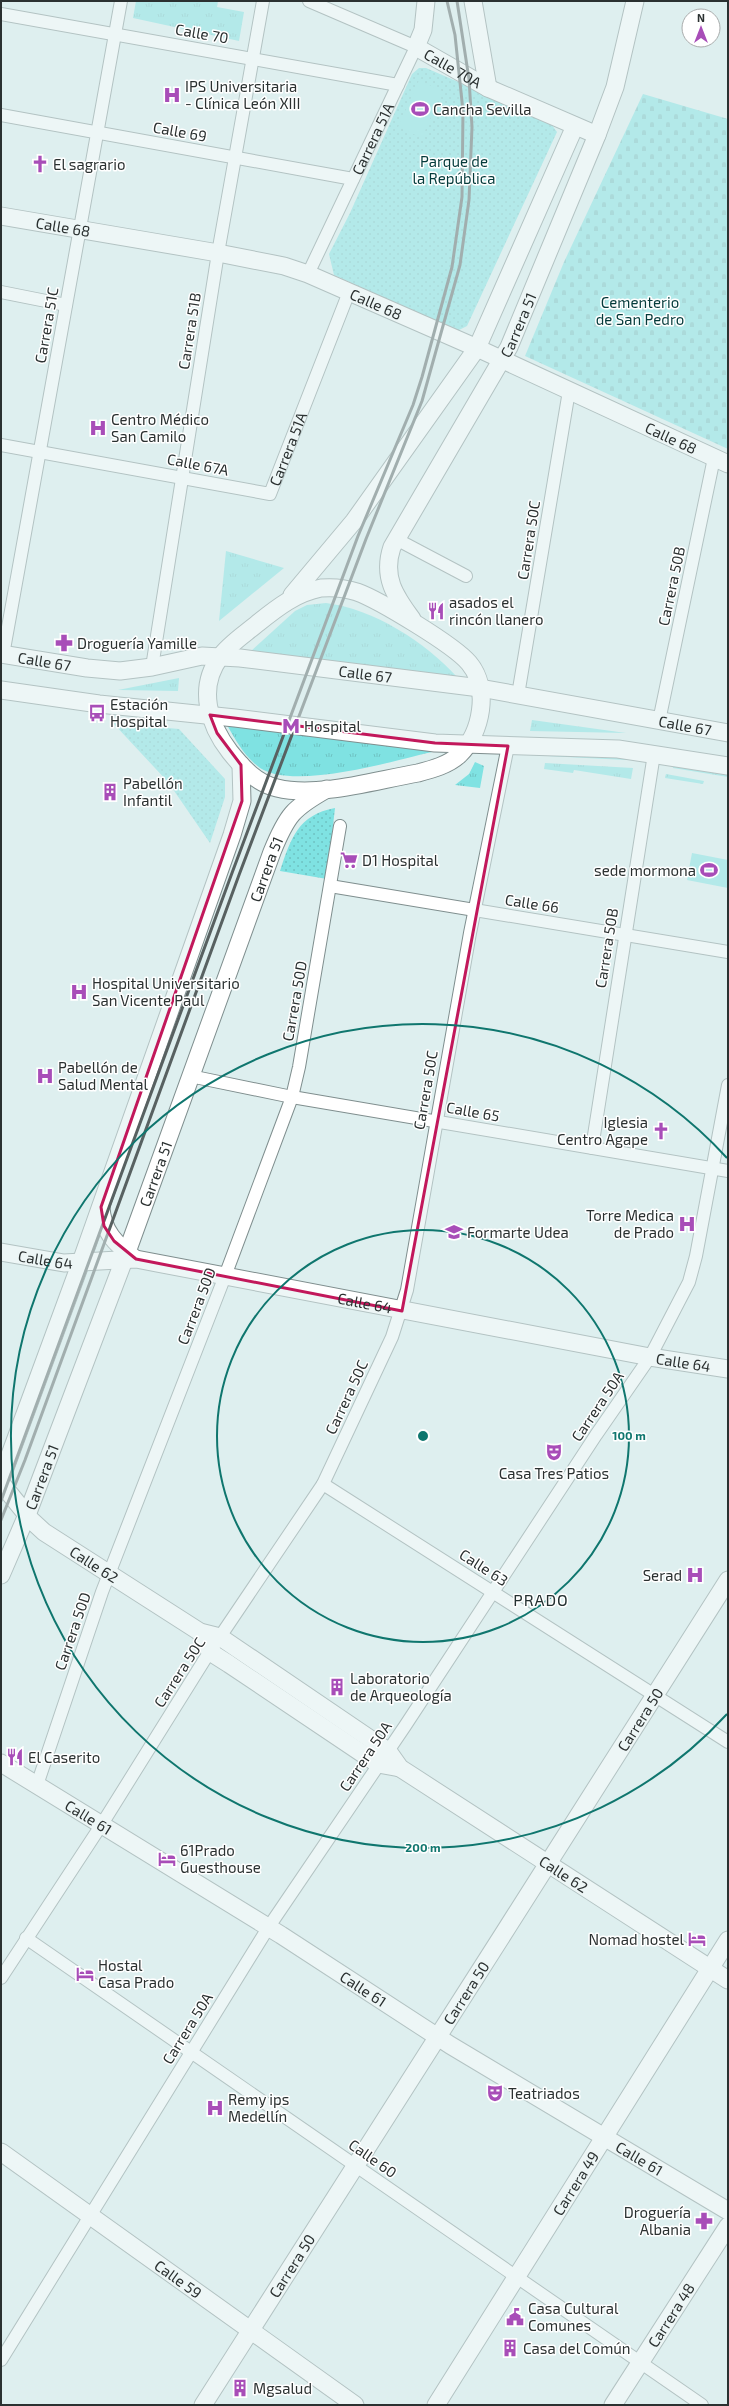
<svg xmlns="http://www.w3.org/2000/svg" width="729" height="2406" viewBox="0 0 729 2406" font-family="'Exo 2',sans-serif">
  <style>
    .grass { fill: url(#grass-tufts) }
    .cemetery { fill: url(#cemetery-stones) }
    .park { fill: url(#park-dots) }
    .pitch { fill: #7fe2e2 }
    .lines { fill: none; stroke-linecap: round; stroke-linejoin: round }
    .street-casing { stroke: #7f8e8e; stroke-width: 14 }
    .secondary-casing { stroke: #7f8e8e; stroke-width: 19 }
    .street { stroke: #fff; stroke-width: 12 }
    .secondary { stroke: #fff; stroke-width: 17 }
    .rail { stroke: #586161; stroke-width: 3 }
    .marked { fill: none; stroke: #c2185b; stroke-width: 3; stroke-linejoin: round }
    .ring { fill: none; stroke: #0f766e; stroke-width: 2 }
    .labels { text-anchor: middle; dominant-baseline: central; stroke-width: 3; stroke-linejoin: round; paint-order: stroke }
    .street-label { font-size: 15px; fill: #2b3131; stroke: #fff }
    .poi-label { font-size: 15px; fill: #2b3131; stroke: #fff; text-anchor: start }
    .park-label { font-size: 15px; fill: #043b3b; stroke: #fff }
    .neighbourhood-label { font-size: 16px; letter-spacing: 1px; fill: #243131; stroke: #fff }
    .centre { fill: #0f766e; stroke: #fff; stroke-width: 2 }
    .ring-label { font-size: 12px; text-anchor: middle; font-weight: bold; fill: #0f766e; stroke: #fff; stroke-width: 3; stroke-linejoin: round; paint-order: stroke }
  </style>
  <defs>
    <pattern id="grass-tufts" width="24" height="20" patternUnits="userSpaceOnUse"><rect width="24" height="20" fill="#7fe2e2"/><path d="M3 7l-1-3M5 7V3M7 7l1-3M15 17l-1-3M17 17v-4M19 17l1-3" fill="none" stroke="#6ec2c2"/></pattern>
    <pattern id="cemetery-stones" width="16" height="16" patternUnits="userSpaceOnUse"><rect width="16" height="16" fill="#7fe2e2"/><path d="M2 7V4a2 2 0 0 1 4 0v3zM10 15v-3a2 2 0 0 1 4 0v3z" fill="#6ec2c2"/></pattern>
    <pattern id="park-dots" width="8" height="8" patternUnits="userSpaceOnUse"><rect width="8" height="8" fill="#7fe2e2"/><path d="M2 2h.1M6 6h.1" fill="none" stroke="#6ec2c2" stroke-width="1.8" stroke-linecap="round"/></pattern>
  </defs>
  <rect width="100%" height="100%" fill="#deefef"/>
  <g class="grass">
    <polygon points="136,1 218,1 217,7 244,12 239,41 133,18"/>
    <polygon points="226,551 284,568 219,621"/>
    <path d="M 326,603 C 374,609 425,642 457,677 L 251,651 L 295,611 L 307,605 Z"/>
    <polygon points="179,678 178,691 118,690"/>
    <polygon points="532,720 626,733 530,731"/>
    <path d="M 227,725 L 436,751 C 396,760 295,791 260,768 C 245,757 236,741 227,725 Z"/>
    <polygon points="547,754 626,757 626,760 547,756"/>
    <polygon points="475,762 484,766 480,788 455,785 469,774"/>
    <polygon points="545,763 633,768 631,779 574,770 573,773 544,769"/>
    <polygon points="673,765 728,774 728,777 673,768"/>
    <polygon points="666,774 704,781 703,784 665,778"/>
  </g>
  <polygon class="cemetery" points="643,94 728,119 728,449 525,356 564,262"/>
  <g class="park">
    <polygon points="419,68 426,68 549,121 557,132 467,326 457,331 334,275 329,254 350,213 412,74"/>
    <polygon points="113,723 179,729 225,779 225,797 210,843 168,782"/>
    <path d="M 335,808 L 327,879 L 280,871 C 291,838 298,815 335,808 Z"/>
  </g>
  <g class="pitch">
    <polygon points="419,80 442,91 422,138 398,127"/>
    <polygon points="692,853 728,860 728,888 687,880"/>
  </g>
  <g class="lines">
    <g class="street-casing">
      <g id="street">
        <polyline points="1,14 398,85"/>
        <polyline points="1,115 353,179"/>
        <path id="s1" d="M 308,274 L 416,47 L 309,1"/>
        <polyline points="1,292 66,305"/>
        <path id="s2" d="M 1,445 L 270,494 L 349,292"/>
        <polyline points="396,539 466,576"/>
        <polyline points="3,655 121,1"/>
        <polyline points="152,667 218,253 263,1"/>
        <polyline points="518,695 569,391"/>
        <polyline points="659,721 714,458"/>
        <polyline points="330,886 728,952"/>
        <polyline points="190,1076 292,1097 728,1171"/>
        <polyline points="592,1148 654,754"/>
        <polyline points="323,1484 728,1742"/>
        <polyline points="37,1785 102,1592 225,1276 292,1097 299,1067 340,826"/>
        <polyline points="26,1938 702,2405"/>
        <polyline points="1,1978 102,1824 205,1659 323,1484 392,1337 407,1290 470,933 508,746"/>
        <polyline points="1,2360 268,1928 405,1726 596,1435 650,1357 689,1282 696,1256 728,1085"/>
      </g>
    </g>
    <g class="secondary-casing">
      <g id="secondary">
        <path id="s3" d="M 426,1 L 423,30 L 416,47 L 488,88 L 597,135"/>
        <polyline points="473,1 488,88"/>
        <path id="s4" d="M 1,216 L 218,253 L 284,266 L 308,274 L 477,348 L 728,464"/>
        <path d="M 321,588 C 333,587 345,588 357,592 C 379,600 454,645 469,663 C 490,688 482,733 459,755 C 448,765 433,769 418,773 C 376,780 318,798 277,788 C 256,783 243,768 230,752 C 209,725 197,688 220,657 C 229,644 245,634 258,623 C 278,607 296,593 321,588 Z"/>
        <polyline points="292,595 354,521 477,348 575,126"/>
        <path id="s5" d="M 412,619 C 395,596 382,577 392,547 L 509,347 L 597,135 L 615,87 L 635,1"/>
        <path id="s6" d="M 1,654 L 87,668 L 120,671 L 152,667 L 202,656 L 240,658 L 480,688 L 728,733"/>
        <polyline points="1,690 99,704 235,718 435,743 618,749 728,766"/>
        <path d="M 101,1207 C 102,1231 116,1244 134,1258"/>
        <path id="s7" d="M 1,1252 L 64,1263 L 136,1259 L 650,1357 L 728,1369"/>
        <polyline points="1,1479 81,1262 232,835 242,801 241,765"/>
        <path id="s8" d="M 1,1483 L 31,1520 L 44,1532 L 200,1632 L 220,1637 L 388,1751 L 400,1768 L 414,1777 L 728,1980"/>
        <path id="s9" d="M 1,1575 L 27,1515 L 127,1252 L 272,852 C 287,815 293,808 327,789"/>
        <polyline points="200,1632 210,1652 229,1664 378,1764 400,1768"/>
        <path id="s10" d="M 1,1763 L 281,1935 L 450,2045 L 728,2211"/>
        <path id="s11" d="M 1,2152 L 355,2405"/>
        <path id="s12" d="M 203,2405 C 378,2129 554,1856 728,1580"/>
        <path id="s13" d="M 436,2405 L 728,1940"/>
        <path id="s14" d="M 613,2405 L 728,2226"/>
      </g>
    </g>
    <use href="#street" class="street"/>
    <use href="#secondary" class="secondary"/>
    <g class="rail">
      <polyline points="1,1501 232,873 358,536 413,405 422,377 452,267 462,197 463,111 455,35 447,1"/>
      <polyline points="1,1520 25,1460 239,875 366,539 422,401 460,265 469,200 472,127 469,79 457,1"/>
    </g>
  </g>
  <path d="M0 0H729V2406H0ZM 210,715 L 435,743 L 508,746 L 402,1311 L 136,1259 L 114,1241 L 104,1226 L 101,1207 L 242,801 L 241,765 L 217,733 Z" fill="#deefef" fill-opacity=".55" fill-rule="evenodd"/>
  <path class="marked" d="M 210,715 L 435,743 L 508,746 L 402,1311 L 136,1259 L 114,1241 L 104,1226 L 101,1207 L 242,801 L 241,765 L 217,733 Z"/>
  <g class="ring">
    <circle cx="423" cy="1436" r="206"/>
    <path d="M727 1714A412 412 0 1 1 727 1158"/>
  </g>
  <defs>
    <g id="hospital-bare" transform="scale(1.38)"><path d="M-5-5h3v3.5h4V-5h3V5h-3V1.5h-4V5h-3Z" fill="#a84db8" stroke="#fff" stroke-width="2.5" paint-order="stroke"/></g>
    <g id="stadium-bare" transform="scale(1.38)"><path d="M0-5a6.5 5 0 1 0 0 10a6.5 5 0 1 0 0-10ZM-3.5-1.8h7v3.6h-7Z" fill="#a84db8" stroke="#fff" stroke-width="2.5" paint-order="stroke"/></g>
    <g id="church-bare" transform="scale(1.38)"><path d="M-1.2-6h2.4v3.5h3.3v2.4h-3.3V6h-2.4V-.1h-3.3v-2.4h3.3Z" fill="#a84db8" stroke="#fff" stroke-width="2.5" paint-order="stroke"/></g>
    <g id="restaurant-bare" transform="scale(1.38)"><path d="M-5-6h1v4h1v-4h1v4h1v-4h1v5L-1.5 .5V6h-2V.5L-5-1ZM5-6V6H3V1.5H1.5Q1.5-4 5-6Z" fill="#a84db8" stroke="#fff" stroke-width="2.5" paint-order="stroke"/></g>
    <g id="pharmacy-bare" transform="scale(1.38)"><path d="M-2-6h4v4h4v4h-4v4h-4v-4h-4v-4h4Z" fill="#a84db8" stroke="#fff" stroke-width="2.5" paint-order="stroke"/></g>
    <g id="bus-bare" transform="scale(1.38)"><path d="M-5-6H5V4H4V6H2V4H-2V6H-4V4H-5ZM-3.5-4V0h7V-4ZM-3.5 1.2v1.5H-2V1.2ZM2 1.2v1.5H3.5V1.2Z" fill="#a84db8" stroke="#fff" stroke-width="2.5" paint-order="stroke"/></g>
    <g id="metro-bare" transform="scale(1.38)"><path d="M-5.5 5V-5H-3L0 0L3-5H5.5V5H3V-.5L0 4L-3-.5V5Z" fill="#a84db8" stroke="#fff" stroke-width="2.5" paint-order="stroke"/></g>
    <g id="building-bare" transform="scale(1.38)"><path d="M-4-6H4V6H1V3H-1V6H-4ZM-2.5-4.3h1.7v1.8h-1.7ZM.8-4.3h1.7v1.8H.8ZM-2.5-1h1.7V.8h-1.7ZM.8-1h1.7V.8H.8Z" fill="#a84db8" stroke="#fff" stroke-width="2.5" paint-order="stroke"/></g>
    <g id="supermarket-bare" transform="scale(1.38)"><path d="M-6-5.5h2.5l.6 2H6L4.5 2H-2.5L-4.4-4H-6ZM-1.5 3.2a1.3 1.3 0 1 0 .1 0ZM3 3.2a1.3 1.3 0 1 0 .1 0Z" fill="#a84db8" stroke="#fff" stroke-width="2.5" paint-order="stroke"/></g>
    <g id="school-bare" transform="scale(1.38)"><path d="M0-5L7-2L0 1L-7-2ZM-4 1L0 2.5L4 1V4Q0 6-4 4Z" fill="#a84db8" stroke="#fff" stroke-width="2.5" paint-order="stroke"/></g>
    <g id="theatre-bare" transform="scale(1.38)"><path d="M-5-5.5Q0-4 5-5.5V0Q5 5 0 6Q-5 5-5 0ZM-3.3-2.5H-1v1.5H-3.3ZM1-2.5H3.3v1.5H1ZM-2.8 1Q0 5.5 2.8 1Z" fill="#a84db8" stroke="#fff" stroke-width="2.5" paint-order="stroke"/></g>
    <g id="hotel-bare" transform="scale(1.38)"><path d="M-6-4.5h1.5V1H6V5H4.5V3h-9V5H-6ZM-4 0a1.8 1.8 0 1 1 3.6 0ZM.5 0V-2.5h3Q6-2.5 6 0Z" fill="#a84db8" stroke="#fff" stroke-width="2.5" paint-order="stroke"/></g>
    <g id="civic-bare" transform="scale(1.38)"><path d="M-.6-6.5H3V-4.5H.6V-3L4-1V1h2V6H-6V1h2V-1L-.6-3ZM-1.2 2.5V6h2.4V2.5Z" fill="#a84db8" stroke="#fff" stroke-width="2.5" paint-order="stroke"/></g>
  </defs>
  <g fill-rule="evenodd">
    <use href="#hospital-bare" x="172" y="95"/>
    <use href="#stadium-bare" x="420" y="109"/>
    <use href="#church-bare" x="40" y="164"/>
    <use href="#hospital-bare" x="98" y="428"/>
    <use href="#restaurant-bare" x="436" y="611"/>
    <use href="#pharmacy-bare" x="64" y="643"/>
    <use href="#bus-bare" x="97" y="713"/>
    <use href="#metro-bare" x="291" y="726"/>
    <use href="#building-bare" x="110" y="792"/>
    <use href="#supermarket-bare" x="349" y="860"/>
    <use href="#stadium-bare" x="709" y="870"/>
    <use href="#hospital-bare" x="79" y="992"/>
    <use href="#hospital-bare" x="45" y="1076"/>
    <use href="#church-bare" x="661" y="1131"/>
    <use href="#hospital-bare" x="687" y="1224"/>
    <use href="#school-bare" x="454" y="1232"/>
    <use href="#theatre-bare" x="554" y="1452"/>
    <use href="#hospital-bare" x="695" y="1575"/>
    <use href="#building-bare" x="337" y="1687"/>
    <use href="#restaurant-bare" x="15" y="1757"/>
    <use href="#hotel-bare" x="167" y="1859"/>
    <use href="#hotel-bare" x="697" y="1939"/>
    <use href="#hotel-bare" x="85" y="1974"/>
    <use href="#theatre-bare" x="495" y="2093"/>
    <use href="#hospital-bare" x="215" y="2108"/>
    <use href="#pharmacy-bare" x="704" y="2221"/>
    <use href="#civic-bare" x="515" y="2317"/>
    <use href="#building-bare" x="510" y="2348"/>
    <use href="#building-bare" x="240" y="2388"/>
  </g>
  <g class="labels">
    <g class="street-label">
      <text transform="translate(202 33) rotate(10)">Calle 70</text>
      <text stroke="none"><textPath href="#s3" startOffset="90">Calle 70A</textPath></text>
      <text transform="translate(180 131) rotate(10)">Calle 69</text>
      <text stroke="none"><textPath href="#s1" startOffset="150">Carrera 51A</textPath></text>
      <text stroke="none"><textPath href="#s4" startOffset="63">Calle 68</textPath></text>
      <text stroke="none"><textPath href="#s4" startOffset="387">Calle 68</textPath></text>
      <text stroke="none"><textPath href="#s5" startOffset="334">Carrera 51</textPath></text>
      <text transform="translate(46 325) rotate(-80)">Carrera 51C</text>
      <text transform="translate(189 331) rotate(-81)">Carrera 51B</text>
      <text stroke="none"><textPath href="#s4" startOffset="711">Calle 68</textPath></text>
      <text stroke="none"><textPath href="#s2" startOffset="322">Carrera 51A</textPath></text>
      <text transform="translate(198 464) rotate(11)">Calle 67A</text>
      <text transform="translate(528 540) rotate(-81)">Carrera 50C</text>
      <text transform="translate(671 586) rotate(-78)">Carrera 50B</text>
      <text stroke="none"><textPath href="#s6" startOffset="44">Calle 67</textPath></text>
      <text stroke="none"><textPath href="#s6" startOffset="368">Calle 67</textPath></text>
      <text stroke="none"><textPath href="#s6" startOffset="692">Calle 67</textPath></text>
      <text stroke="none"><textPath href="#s9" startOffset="754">Carrera 51</textPath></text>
      <text transform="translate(532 903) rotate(9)">Calle 66</text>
      <text transform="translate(606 948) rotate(-81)">Carrera 50B</text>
      <text transform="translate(294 1001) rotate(-80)">Carrera 50D</text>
      <text transform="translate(425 1090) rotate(-80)">Carrera 50C</text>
      <text transform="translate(473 1111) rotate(10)">Calle 65</text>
      <text stroke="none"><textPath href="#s9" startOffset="430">Carrera 51</textPath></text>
      <text stroke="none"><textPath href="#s7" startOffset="45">Calle 64</textPath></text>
      <text stroke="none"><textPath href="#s7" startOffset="369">Calle 64</textPath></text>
      <text transform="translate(196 1306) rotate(-69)">Carrera 50D</text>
      <text stroke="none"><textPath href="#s7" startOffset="693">Calle 64</textPath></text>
      <text transform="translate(346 1397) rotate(-65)">Carrera 50C</text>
      <text transform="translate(597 1406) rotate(-56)">Carrera 50A</text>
      <text stroke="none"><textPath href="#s9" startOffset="106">Carrera 51</textPath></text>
      <text stroke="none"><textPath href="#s8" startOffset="125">Calle 62</textPath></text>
      <text transform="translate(484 1567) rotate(33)">Calle 63</text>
      <text transform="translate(72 1631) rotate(-71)">Carrera 50D</text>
      <text transform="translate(179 1672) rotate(-57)">Carrera 50C</text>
      <text stroke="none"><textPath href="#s12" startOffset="813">Carrera 50</textPath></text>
      <text transform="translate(365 1756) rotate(-56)">Carrera 50A</text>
      <text stroke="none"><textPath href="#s10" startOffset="103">Calle 61</textPath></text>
      <text stroke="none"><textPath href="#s8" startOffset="690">Calle 62</textPath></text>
      <text stroke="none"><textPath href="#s10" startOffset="427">Calle 61</textPath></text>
      <text stroke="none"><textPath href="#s12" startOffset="489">Carrera 50</textPath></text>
      <text transform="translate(187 2028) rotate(-58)">Carrera 50A</text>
      <text transform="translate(373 2158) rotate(35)">Calle 60</text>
      <text stroke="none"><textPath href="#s10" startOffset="751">Calle 61</textPath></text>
      <text stroke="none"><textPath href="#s13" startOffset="262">Carrera 49</textPath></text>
      <text stroke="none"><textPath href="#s12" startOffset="165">Carrera 50</textPath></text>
      <text stroke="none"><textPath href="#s11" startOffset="218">Calle 59</textPath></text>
      <text stroke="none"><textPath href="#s14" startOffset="107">Carrera 48</textPath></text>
    </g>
    <g class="poi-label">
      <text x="185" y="86">IPS Universitaria<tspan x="185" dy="17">- Clínica León XIII</tspan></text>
      <text x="433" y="109">Cancha Sevilla</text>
      <text x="53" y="164">El sagrario</text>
      <text x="111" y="419">Centro Médico<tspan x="111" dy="17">San Camilo</tspan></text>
      <text x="449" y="602">asados el<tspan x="449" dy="17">rincón llanero</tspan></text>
      <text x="77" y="643">Droguería Yamille</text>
      <text x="110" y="704">Estación<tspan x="110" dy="17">Hospital</tspan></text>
      <text x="304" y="726">Hospital</text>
      <text x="123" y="783">Pabellón<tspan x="123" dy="17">Infantil</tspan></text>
      <text x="362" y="860">D1 Hospital</text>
      <text x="696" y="870" text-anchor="end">sede mormona</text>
      <text x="92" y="983">Hospital Universitario<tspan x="92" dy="17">San Vicente Paul</tspan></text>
      <text x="58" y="1067">Pabellón de<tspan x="58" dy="17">Salud Mental</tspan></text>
      <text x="648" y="1122" text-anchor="end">Iglesia<tspan x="648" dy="17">Centro Agape</tspan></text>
      <text x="674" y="1215" text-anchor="end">Torre Medica<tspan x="674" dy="17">de Prado</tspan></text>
      <text x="467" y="1232">Formarte Udea</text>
      <text x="554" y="1473" text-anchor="middle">Casa Tres Patios</text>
      <text x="682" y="1575" text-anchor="end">Serad</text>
      <text x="350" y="1678">Laboratorio<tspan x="350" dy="17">de Arqueología</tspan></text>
      <text x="28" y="1757">El Caserito</text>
      <text x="180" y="1850">61Prado<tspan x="180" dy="17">Guesthouse</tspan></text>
      <text x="684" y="1939" text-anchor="end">Nomad hostel</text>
      <text x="98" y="1965">Hostal<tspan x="98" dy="17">Casa Prado</tspan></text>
      <text x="508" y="2093">Teatriados</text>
      <text x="228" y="2099">Remy ips<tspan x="228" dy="17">Medellín</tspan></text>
      <text x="691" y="2212" text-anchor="end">Droguería<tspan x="691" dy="17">Albania</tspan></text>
      <text x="528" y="2308">Casa Cultural<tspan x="528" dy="17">Comunes</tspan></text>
      <text x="523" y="2348">Casa del Común</text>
      <text x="253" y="2388">Mgsalud</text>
    </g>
    <g class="park-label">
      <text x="454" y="161">Parque de<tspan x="454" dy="17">la República</tspan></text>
      <text x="640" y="302">Cementerio<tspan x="640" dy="17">de San Pedro</tspan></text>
    </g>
    <g class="neighbourhood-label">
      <text x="541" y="1599">PRADO</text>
    </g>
  </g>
  <circle cx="423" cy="1436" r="6" class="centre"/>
  <g class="ring-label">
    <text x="629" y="1440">100 m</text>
    <text x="423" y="1852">200 m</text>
  </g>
  <rect width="729" height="2406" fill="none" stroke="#2b3131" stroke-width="4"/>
  <g transform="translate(701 28)"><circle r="19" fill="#ffffff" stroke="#aaadad"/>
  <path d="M0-3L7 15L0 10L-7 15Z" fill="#a84db8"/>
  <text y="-6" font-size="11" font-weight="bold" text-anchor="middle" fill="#2b3131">N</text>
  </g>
</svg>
